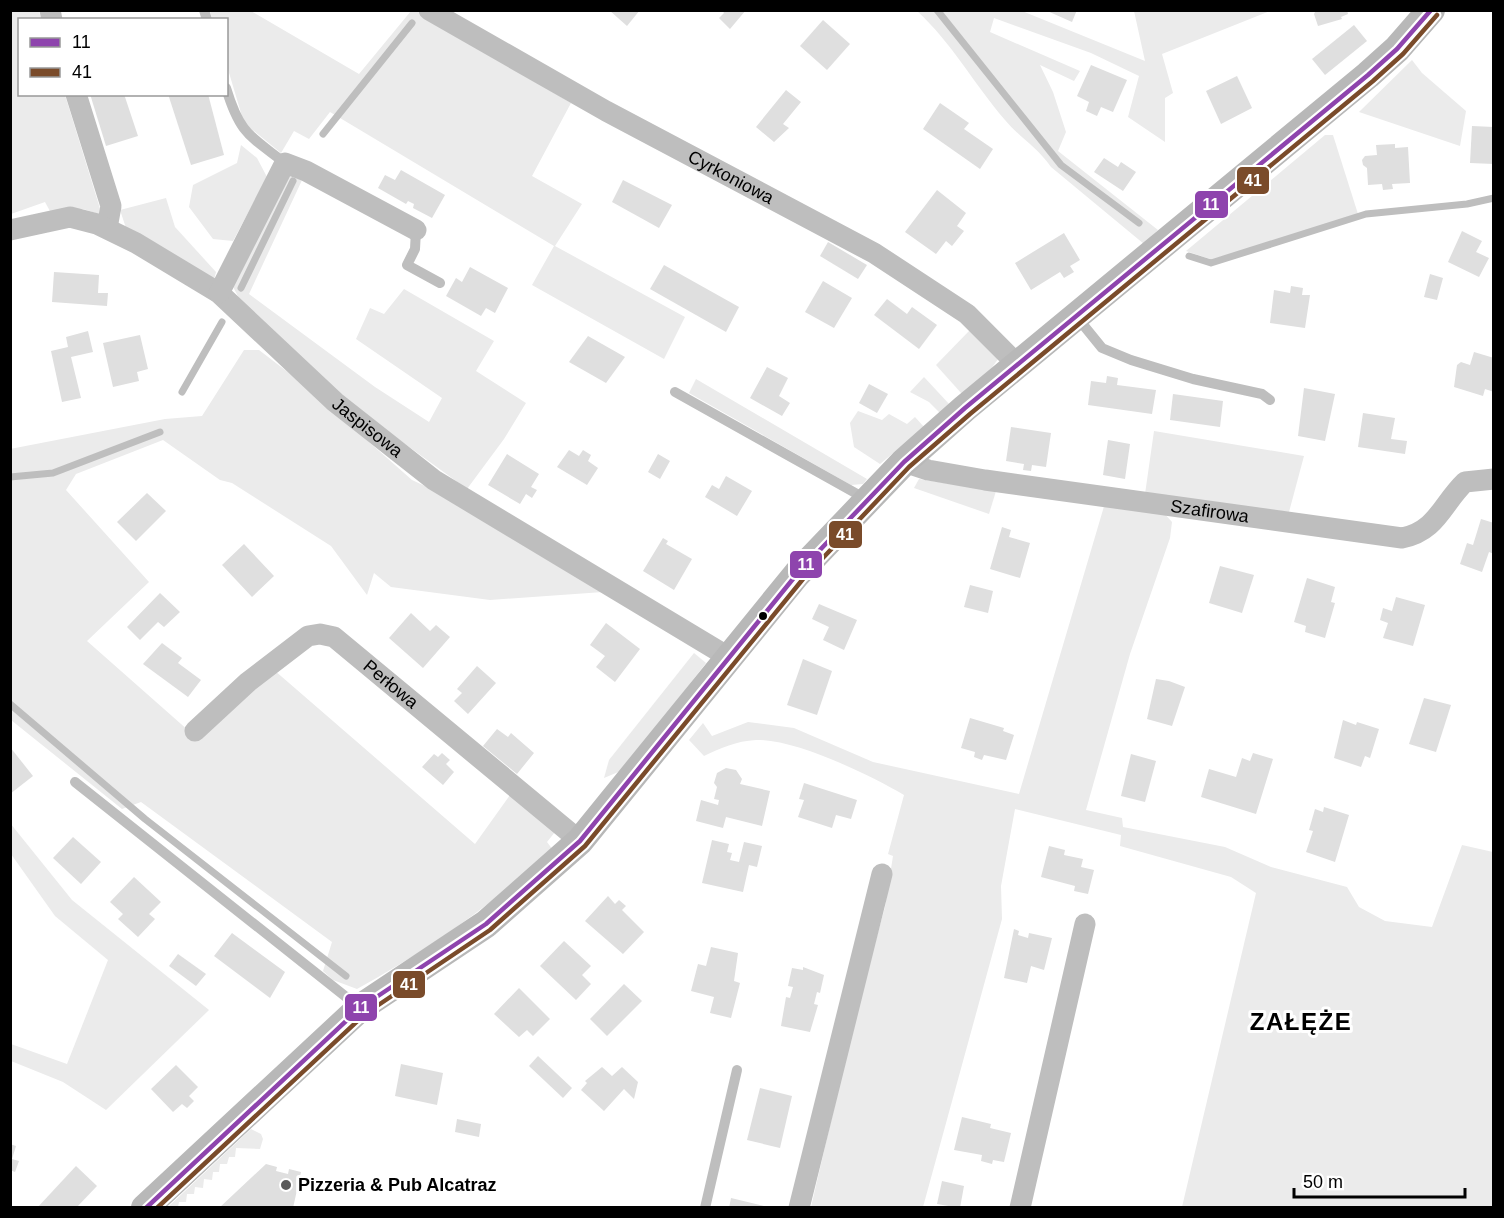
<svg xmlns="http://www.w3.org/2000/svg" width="1504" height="1218" viewBox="0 0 1504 1218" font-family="Helvetica,sans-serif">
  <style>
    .green { fill: #ebebeb }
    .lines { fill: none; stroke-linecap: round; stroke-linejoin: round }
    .stream { stroke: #bebebe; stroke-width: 7 }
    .building { fill: #dfdfdf }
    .lane { stroke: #bebebe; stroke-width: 10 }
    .street { stroke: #bebebe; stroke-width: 21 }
    .secondary { stroke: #b8b8b8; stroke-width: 28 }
    .bus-1-casing { stroke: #fff; stroke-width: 9 }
    .bus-2-casing { stroke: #fff; stroke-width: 9 }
    .bus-1 { stroke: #8e44ad; stroke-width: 4.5 }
    .bus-2 { stroke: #7a4b2a; stroke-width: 4.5 }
    .bus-dot { fill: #000; stroke: #fff; stroke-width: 2 }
    .poi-dot { fill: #595959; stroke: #fff; stroke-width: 2 }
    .labels { text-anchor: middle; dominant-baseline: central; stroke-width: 6; stroke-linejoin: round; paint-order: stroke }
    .street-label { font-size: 18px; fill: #000; stroke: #fff }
    .poi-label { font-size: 18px; font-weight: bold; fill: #000; stroke: #fff; text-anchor: start }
    .district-label { font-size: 24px; font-weight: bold; letter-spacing: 1.5px; fill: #000; stroke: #fff }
    .line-badge { stroke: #fff; stroke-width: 2 }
    .badge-label { font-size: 16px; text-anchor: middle; font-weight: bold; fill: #fff }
  </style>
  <rect width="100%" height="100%" fill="#fff"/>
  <g class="green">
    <polygon points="10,11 39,11 41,19 20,20 20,94 65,95 102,215 83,209 51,213 45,202 11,214"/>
    <polygon points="210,11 251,11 359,74 411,11 416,11 571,103 532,176 582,204 555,246 685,317 664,359 532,285 554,246 330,112 309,139 294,131 281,153 244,123 227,66 226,20 212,19"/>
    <path d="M 917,11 L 1022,11 L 1145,61 L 1134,11 L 1270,11 L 1162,54 L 1173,93 L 1165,98 L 1165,142 L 1128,117 L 1139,76 L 1091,53 L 994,18 L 990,32 L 1080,71 L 1074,81 L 1040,65 L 1053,92 L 1066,132 L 1058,151 L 1158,230 L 1144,244 L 1051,167 C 1038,148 1019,137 1005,120 C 974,84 952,43 917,11 Z"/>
    <polygon points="1412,60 1422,73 1466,111 1460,146 1359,112"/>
    <polygon points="1325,135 1333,135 1358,214 1213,260 1186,251"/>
    <polygon points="241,145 257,158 267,177 233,241 213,239 189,207 193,185 237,163"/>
    <polygon points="290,175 303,178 249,294 375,387 429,422 442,398 356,339 370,308 384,314 404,289 494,341 476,371 526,403 504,439 467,489 335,393 240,300 232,285"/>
    <polygon points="166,198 175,227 216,272 214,280 126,228 120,210"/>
    <polygon points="970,330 998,359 991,369 962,394 936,365"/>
    <path d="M 244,350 L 259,350 L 302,383 L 412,480 L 440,493 L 603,592 L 490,600 L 391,587 L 374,573 L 367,595 L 331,546 L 232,483 L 220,480 L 163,440 L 76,474 L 66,490 L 149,582 L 87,641 L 198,739 L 274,670 L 475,844 L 510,795 L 555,832 L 547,842 L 553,850 C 494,903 427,951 357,989 L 333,980 L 323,971 L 332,942 L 141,802 L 122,809 L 11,720 L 10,449 L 165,419 L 202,416 Z"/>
    <polygon points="924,377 950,405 941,414 929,402 910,392"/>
    <polygon points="696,379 867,479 863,484 851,485 689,393"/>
    <polygon points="858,411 882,420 889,414 907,424 915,417 924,427 880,464 854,447 850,423"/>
    <polygon points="1154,431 1304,456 1289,512 1145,494"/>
    <polygon points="919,479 996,491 989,514 914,488"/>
    <path d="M 1105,503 L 1164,513 L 1172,522 L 1170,538 L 1130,654 L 1086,810 L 1122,818 L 1123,827 L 1225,847 L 1271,867 L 1347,887 L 1359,907 L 1385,921 L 1432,927 L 1462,845 L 1493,852 L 1493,1207 L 1182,1207 L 1256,893 L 1231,877 L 1120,846 L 1121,835 L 1015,809 L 1001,886 L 1002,919 L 923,1207 L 811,1207 L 859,1001 L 885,907 L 893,856 L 888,854 L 904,795 C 870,775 796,739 756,740 C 736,741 721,748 704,756 L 689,740 L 703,723 L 712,736 L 748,722 L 794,728 L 873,762 L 1019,794 Z"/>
    <polygon points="694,653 706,663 623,770 604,778 609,760"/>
    <polygon points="10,823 72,900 209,1010 106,1110 63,1082 11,1061 11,1044 67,1064 108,960 55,916 11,854"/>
    <polygon points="251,1129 261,1134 263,1139 260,1149 236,1148 235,1157 229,1157 227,1164 220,1164 219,1172 213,1172 212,1180 204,1179 203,1188 195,1187 194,1194 187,1194 186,1202 179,1202 178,1207 168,1207"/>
  </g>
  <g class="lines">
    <g class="stream">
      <polyline points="937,10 1061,165 1139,223"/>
      <polyline points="323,134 412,23"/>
      <polyline points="1189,256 1211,263 1366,214 1467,204 1494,198"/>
      <polyline points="241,288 293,181"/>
      <polyline points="182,392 222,322"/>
      <polyline points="10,477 53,473 160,432"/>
      <polyline points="10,704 145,819 346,976"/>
    </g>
  </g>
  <g class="building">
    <polygon points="609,10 640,10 627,26"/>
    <polygon points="722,10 746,10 730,29 719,18 724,13"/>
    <polygon points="1045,10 1077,10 1072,22"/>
    <polygon points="1316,10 1347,10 1348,14 1341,17 1342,19 1318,26 1314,14"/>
    <polygon points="823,20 850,44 827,70 800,46"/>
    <polygon points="1354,25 1367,41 1325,75 1312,59"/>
    <polygon points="1091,65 1127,80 1113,112 1101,107 1097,116 1086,111 1089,102 1077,96"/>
    <polygon points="1237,76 1252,108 1221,124 1206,91"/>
    <polygon points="786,90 801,102 783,124 789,128 774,142 756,127"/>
    <polygon points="90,94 124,94 138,136 106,146"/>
    <polygon points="168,94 208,94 224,155 191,165"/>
    <polygon points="940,103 969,123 964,129 993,149 980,169 923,129"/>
    <polygon points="1472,126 1494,127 1494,164 1470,163"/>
    <polygon points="1395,144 1395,148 1408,147 1410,183 1392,184 1393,189 1383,190 1382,184 1368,185 1367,168 1363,165 1362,160 1365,156 1377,155 1376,145"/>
    <polygon points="1104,158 1118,167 1121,162 1136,172 1123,191 1094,172"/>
    <polygon points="401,170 445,195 432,218 413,208 414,204 408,201 406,204 378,188 385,175 395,180"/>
    <polygon points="623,180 672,205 659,228 612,202"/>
    <polygon points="937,190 966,213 957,226 964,231 952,246 946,241 936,254 905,232"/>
    <polygon points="1462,231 1482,241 1476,252 1489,258 1479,277 1448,262"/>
    <polygon points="1064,233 1080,260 1070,266 1074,272 1064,278 1060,272 1031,290 1015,263"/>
    <polygon points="828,242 867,265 858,279 820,256"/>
    <polygon points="664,265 739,307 726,332 650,289"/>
    <polygon points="470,267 508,288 495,313 486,308 481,316 446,296 456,278 462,282"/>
    <polygon points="54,272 99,275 98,293 108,293 107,306 52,302"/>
    <polygon points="1430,274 1443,278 1437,300 1424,297"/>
    <polygon points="823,281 852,298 834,328 805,312"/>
    <polygon points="1291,286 1303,288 1302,295 1310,295 1305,328 1270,323 1274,290 1290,293"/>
    <polygon points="887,299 907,314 912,307 937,325 919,349 874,315"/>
    <polygon points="88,331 93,352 71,357 81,398 62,402 51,351 68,347 66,337"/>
    <polygon points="140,335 148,369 137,372 139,381 113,387 103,343"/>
    <polygon points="588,336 625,357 606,383 569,362"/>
    <polygon points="1474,352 1494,358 1494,392 1485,389 1483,396 1454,387 1457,365 1461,362 1470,365"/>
    <polygon points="767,367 788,378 779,396 790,403 782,416 750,398"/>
    <polygon points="1107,376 1118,378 1117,385 1156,390 1152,414 1088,405 1091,381 1106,383"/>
    <polygon points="869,384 888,394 877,413 859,403"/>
    <polygon points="1304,388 1335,394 1325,441 1298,436"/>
    <polygon points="1173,394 1223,401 1220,427 1170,420"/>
    <polygon points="1363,413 1395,418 1391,439 1407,441 1405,454 1358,447"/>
    <polygon points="1011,427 1051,433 1046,467 1032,465 1031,471 1023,470 1024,464 1006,461"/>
    <polygon points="1108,440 1130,444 1125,479 1103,475"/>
    <polygon points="569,450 579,456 583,450 591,455 588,461 598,468 587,485 557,467"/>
    <polygon points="507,454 539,474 531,487 537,490 532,498 526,494 520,504 488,485"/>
    <polygon points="658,454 670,461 660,479 648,472"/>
    <polygon points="726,476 752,491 737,516 705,497 712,485 719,489"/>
    <polygon points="147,493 166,511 136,541 117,522"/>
    <polygon points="1481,519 1494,523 1494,554 1489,552 1482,572 1460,564 1467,543 1473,545"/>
    <polygon points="1002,527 1011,530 1009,537 1030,543 1020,578 990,569"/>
    <polygon points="663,538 668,541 666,544 692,559 674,590 643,571"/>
    <polygon points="244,544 274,576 252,597 222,565"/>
    <polygon points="1220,566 1254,575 1242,613 1209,603"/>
    <polygon points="1307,578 1335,587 1331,602 1335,603 1325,638 1305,632 1306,626 1294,622"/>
    <polygon points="970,585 993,591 988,613 964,607"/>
    <polygon points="160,593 180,612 164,627 158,622 140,640 127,627"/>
    <polygon points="1396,597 1425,605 1413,646 1383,638 1388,623 1380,620 1383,608 1392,611"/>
    <polygon points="819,604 857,620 844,650 823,640 829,627 812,619"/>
    <polygon points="411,613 430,631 436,625 450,637 423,668 389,638"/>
    <polygon points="606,623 640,649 615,682 596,667 605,656 590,645"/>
    <polygon points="162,643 182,658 178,663 201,680 188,697 143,664"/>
    <polygon points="803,659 832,671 817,715 787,705"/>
    <polygon points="477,666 496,683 468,714 454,701 462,693 457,689"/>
    <polygon points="1156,679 1169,681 1185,687 1172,726 1147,719"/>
    <polygon points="1424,698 1451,705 1436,752 1409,744"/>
    <polygon points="970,718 1004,728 1003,731 1014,735 1006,760 984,755 982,760 974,757 975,752 961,748"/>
    <polygon points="1343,720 1356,725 1357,722 1379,729 1370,758 1365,756 1361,767 1334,758"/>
    <polygon points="497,729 508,737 511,733 534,753 517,774 483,746"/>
    <polygon points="10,747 33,776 10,794"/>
    <polygon points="442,753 450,760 446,764 454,772 443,785 422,767 434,754 438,757"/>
    <polygon points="1253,753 1273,759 1256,814 1201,797 1209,769 1236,777 1242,758 1250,761"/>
    <polygon points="1131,754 1156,761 1145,802 1121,796"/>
    <polygon points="726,768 736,770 742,779 740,784 770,791 762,826 726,817 723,828 696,821 701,800 718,805 719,800 714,799 717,787 714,783 717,773"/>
    <polygon points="804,783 857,800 851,819 836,815 832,828 798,817 804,800 799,799"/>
    <polygon points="1324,807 1349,815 1335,862 1306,852 1313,831 1309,830 1315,809 1323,812"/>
    <polygon points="73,837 101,862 81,884 53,858"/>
    <polygon points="712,840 729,844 727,852 732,853 730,860 739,862 744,842 762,846 757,867 749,865 743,892 702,883"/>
    <polygon points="1049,846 1065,850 1064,855 1083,859 1081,867 1094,870 1088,894 1074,891 1075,886 1041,877"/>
    <polygon points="134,877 161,902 149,914 155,919 138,937 118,919 123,914 110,902"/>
    <polygon points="608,896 615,904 619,900 626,906 622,910 644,932 623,954 585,921"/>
    <polygon points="1014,929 1019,931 1018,935 1028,938 1029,933 1052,938 1044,970 1031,966 1027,983 1004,978"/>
    <polygon points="232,933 285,972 270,998 214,956"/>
    <polygon points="564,941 591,966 582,975 591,984 576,1000 540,966"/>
    <polygon points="711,947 738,953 734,981 740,983 731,1018 710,1013 714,997 691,991 698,964 706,966"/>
    <polygon points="178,954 206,974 196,986 169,966"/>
    <polygon points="803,967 824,975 820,993 817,992 814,1004 818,1005 810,1032 781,1026 786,997 790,998 793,987 788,986 792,968 803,970"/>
    <polygon points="624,984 642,1001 607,1036 590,1019"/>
    <polygon points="519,988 550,1019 533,1036 527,1030 519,1037 494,1014"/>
    <polygon points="538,1056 572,1088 563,1098 529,1066"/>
    <polygon points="401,1064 443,1073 437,1105 395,1096"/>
    <polygon points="176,1065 198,1087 189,1096 194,1101 187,1108 182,1104 173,1112 151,1089"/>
    <polygon points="602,1067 612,1076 622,1067 638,1082 634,1099 624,1089 604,1111 581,1090 587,1083 585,1081"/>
    <polygon points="760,1088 792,1096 780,1148 747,1140"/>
    <polygon points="962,1117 991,1124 990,1128 1011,1133 1004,1162 993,1160 992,1164 981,1161 982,1155 954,1150"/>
    <polygon points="457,1119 481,1124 479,1137 455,1132"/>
    <polygon points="10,1144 16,1146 12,1159 19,1161 15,1172 10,1170"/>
    <polygon points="266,1164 277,1167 276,1171 288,1174 289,1169 301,1172 293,1208 219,1208"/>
    <polygon points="76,1166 97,1186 76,1208 37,1208"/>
    <polygon points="942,1181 964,1186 960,1208 937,1204"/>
    <polygon points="731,1198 768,1207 768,1208 729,1208"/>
  </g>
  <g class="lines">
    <g class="lane">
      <polyline points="204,10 207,20"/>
      <path d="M 226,88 C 240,134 249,135 285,163"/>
      <polyline points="416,230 415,249 407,265 440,283"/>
      <polyline points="1076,316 1102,348 1131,360 1193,379 1262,394 1270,400"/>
      <polyline points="675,392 866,499"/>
      <polyline points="75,782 360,1008"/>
      <polyline points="705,1208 737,1070"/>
    </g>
    <g class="street">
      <polyline points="50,10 52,20"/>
      <path id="s1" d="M 429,10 L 606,111 L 874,253 L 967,314 L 1017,364"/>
      <polyline points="76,94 111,206 107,228"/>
      <path id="s2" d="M 10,230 L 70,217 L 97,224 L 136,243 L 219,293 L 335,402 L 434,480 L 730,658"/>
      <polyline points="219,293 285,163 306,171 416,230"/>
      <path id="s3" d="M 904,462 L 928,470 L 985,480 L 1402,538 C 1437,531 1442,504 1465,482 L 1494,479"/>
      <path id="s4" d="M 195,731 L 248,682 L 308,636 L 320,634 L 334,637 L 580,841"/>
      <polyline points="799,1208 882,874"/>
      <polyline points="1020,1208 1085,924"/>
    </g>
    <polyline class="secondary" points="145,1208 360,1008 486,924 580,841 797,574 904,462 965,408 1368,75 1397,49 1431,10"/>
    <g class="bus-1-casing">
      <polyline id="bus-1" points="146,1208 360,1008 486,924 580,841 797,574 904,462 965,408 1368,75 1397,49 1431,10"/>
    </g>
    <g class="bus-2-casing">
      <polyline id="bus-2" points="157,1208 365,1014 490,930 585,846 803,579 909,467 970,414 1373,81 1403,54 1437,15"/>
    </g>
    <use href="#bus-1" class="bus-1"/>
    <use href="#bus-2" class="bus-2"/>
  </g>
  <circle class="bus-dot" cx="763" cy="616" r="5"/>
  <circle class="poi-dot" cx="286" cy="1185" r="6"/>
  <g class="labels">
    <g class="street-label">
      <text stroke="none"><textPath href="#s1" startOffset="345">Cyrkoniowa</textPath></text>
      <text stroke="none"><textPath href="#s2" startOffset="430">Jaspisowa</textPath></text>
      <text stroke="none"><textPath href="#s3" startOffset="310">Szafirowa</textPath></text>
      <text stroke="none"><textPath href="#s4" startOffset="248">Perłowa</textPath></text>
    </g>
    <g class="poi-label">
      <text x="298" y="1185">Pizzeria &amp; Pub Alcatraz</text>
    </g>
    <g class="district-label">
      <text x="1301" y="1021">ZAŁĘŻE</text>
    </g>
  </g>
  <g class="line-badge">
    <rect x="1236" y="166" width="34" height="29" rx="6" fill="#7a4b2a"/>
    <rect x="1194" y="190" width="35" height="29" rx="6" fill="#8e44ad"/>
    <rect x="828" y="520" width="35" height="29" rx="6" fill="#7a4b2a"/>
    <rect x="789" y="550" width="34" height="29" rx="6" fill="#8e44ad"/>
    <rect x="392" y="970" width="34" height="29" rx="6" fill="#7a4b2a"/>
    <rect x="344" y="993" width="34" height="29" rx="6" fill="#8e44ad"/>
  </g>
  <g class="badge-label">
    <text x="1253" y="186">41</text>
    <text x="1211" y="210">11</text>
    <text x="845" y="540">41</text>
    <text x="806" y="570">11</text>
    <text x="409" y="990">41</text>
    <text x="361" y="1013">11</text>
  </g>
  <rect width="1504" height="1218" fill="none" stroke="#000000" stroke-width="24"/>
  <rect x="18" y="18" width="210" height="78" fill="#ffffff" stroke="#999999" stroke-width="1.5"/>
  <rect x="30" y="38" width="30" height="9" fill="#8e44ad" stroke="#999999" stroke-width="1.5"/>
  <text x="72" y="48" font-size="18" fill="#000000">11</text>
  <rect x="30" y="68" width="30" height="9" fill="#7a4b2a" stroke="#999999" stroke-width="1.5"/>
  <text x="72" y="78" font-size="18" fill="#000000">41</text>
  <path d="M1294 1188v9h171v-9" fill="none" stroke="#000000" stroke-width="3"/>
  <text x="1303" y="1188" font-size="18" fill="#000000" stroke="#ffffff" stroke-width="4.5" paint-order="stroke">50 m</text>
</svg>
